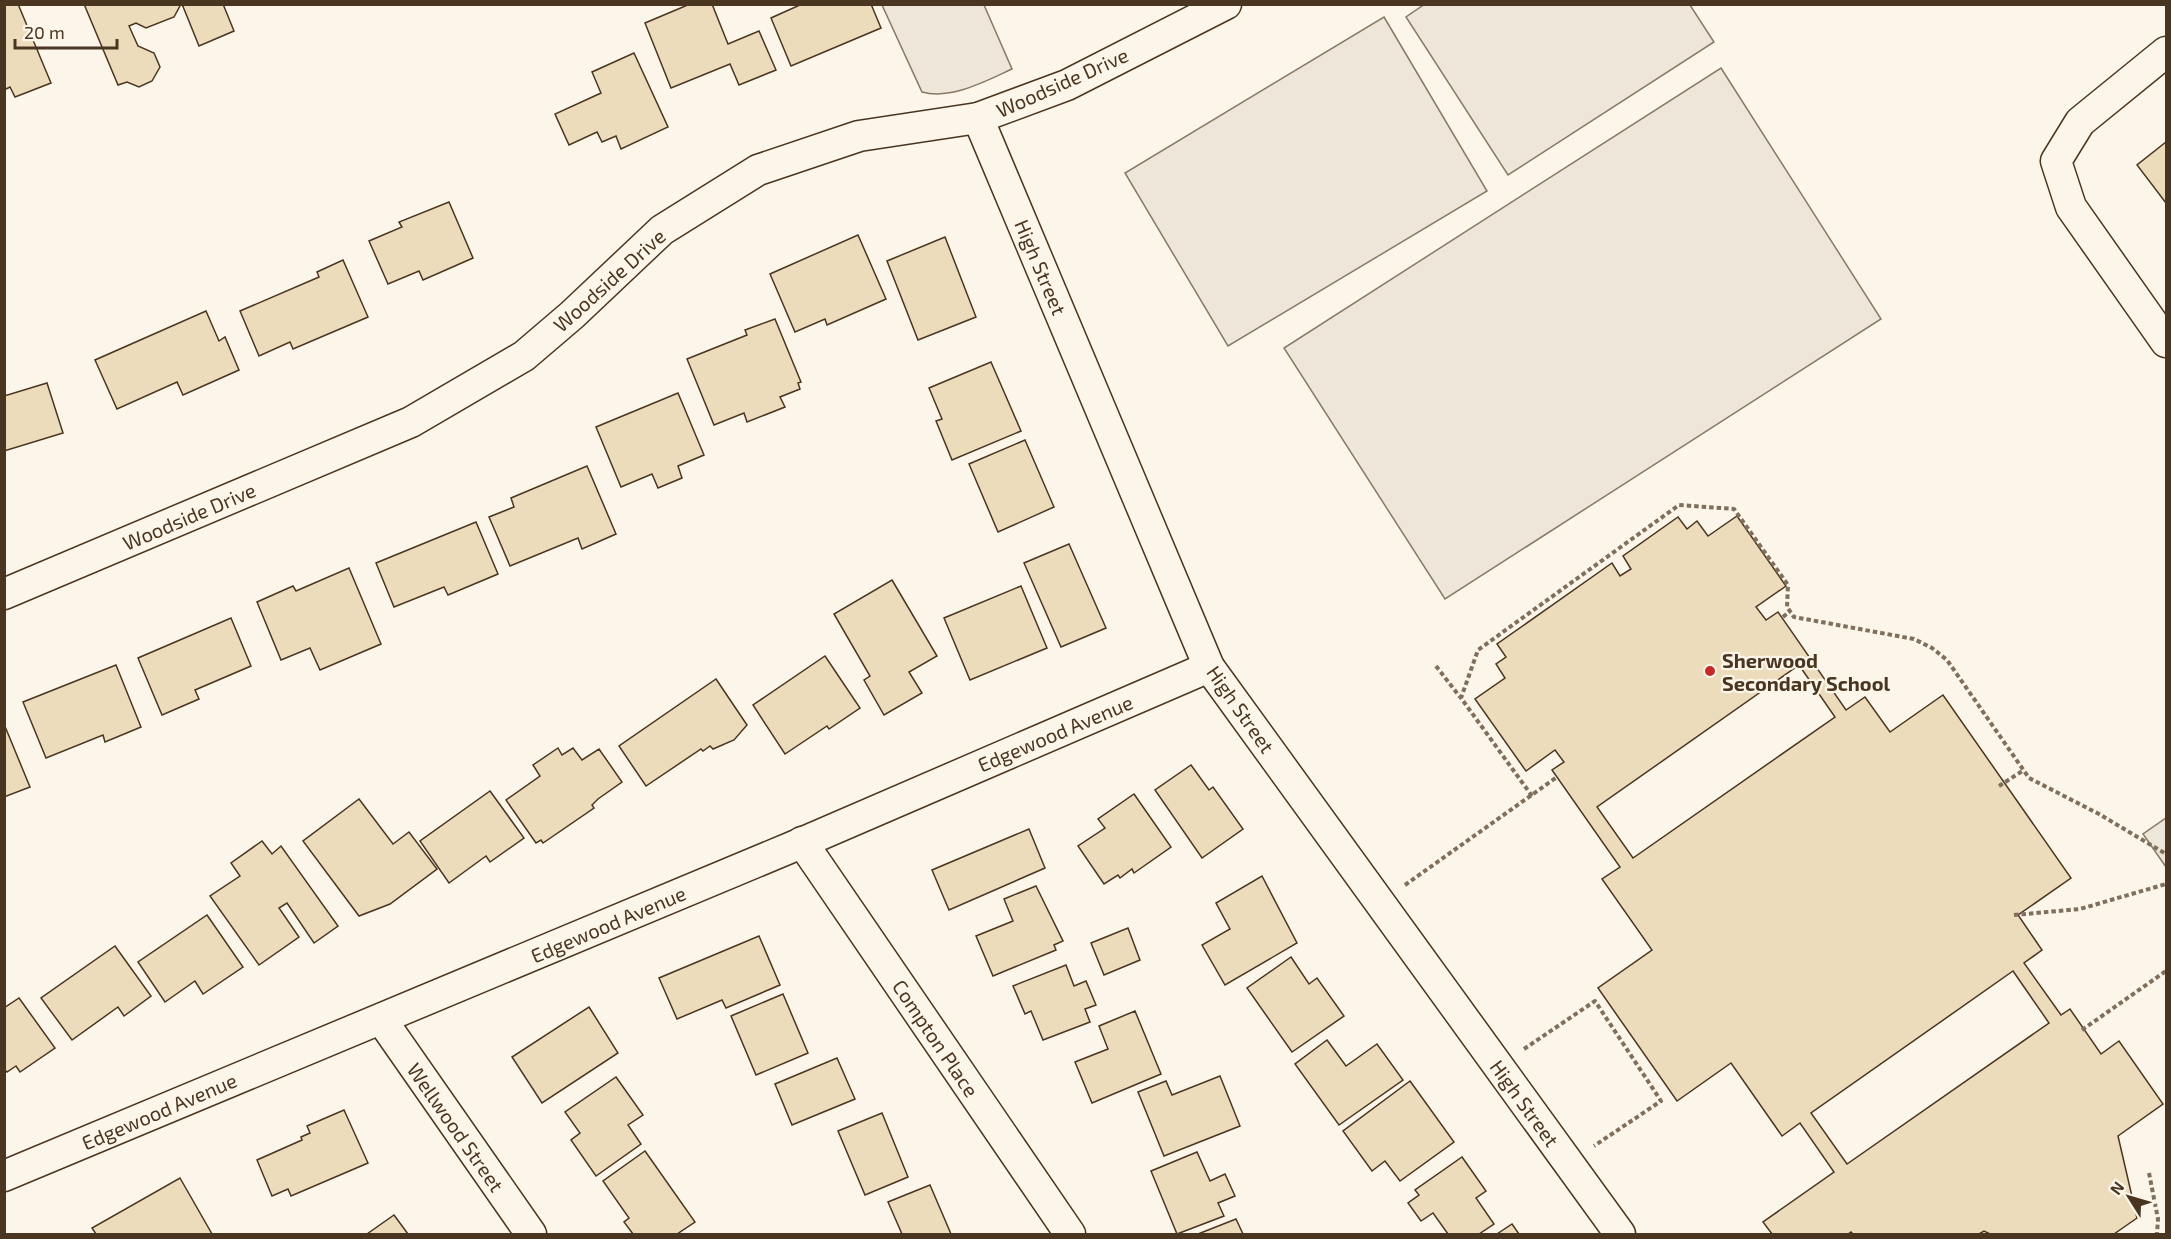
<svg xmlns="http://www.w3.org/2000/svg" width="2171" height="1239" viewBox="0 0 2171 1239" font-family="'Exo 2',sans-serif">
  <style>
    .green { fill: #ede6d9; stroke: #887966; stroke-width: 1.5 }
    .parking { fill: #ede7d9; stroke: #887966; stroke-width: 1.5 }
    .building { fill: #ecdcbc; stroke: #4a3520; stroke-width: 1.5; fill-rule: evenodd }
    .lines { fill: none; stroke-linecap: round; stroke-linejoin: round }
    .street-casing { stroke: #4a3520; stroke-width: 33 }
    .path { stroke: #7f6f5c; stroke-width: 4; stroke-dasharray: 4.5 3; stroke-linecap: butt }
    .street { stroke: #fbf6e9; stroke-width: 30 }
    .poi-dot { fill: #c62828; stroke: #fbf6e9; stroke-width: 2 }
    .labels { text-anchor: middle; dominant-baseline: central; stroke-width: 4.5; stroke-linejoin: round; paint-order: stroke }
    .street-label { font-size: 20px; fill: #4a3520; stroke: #fbf6e9 }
    .poi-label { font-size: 20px; font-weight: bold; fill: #4a3520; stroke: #fbf6e9; text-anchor: start }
  </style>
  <rect width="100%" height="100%" fill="#fbf6e9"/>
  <g class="green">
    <polygon points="1425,4 1690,5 1714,42 1508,175 1406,17"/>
    <path d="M 882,5 L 984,5 L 1012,69 C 986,81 951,100 922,92 Z"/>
    <polygon points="1384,17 1487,191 1228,346 1125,173"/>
    <polygon points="1721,68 1881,319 1445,599 1284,348"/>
  </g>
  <polygon class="parking" points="2166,818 2166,867 2143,834"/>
  <g class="building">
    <polygon points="4,4 18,4 51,83 15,97 10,87 4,90"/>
    <polygon points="84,4 181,4 174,17 146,28 136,23 129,26 138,46 154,53 160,67 152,81 139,87 127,82 118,85"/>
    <polygon points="182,4 223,4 234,31 199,46"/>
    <polygon points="690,4 712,4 728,44 759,31 776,70 739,85 730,64 671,88 645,23"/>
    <polygon points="802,4 871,4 881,28 791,66 771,18"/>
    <polygon points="634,53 668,127 621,149 616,136 602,142 597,132 569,145 555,114 601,93 592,72"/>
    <polygon points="2166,142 2166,203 2137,165"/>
    <polygon points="449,202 473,258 423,280 419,271 388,284 369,241 402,227 399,222"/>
    <polygon points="858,235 886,299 827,325 825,319 795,332 770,274"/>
    <polygon points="945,237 976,317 918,340 887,261"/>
    <polygon points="343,260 368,317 293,349 290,342 259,356 240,311 319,277 317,272"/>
    <polygon points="206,311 219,341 225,337 239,370 183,395 177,382 117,409 95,360"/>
    <polygon points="775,319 801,382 798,383 800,389 780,397 785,407 747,422 744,413 714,425 687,359 747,335 745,330"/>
    <polygon points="991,362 1021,431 952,460 936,421 942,419 929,388"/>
    <polygon points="47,383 63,433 4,451 4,396"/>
    <polygon points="678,393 704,455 678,466 682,478 658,488 652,474 621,487 596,427"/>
    <polygon points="1025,440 1054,507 998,532 969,464"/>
    <polygon points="587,466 616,534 582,549 578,538 510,566 489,517 514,507 511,498"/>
    <path d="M 1737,516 L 1786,586 L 1756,607 L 1766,620 L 1778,612 L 1846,710 L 1865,697 L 1890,732 L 1943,695 L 2071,878 L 2018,915 L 2042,950 L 2024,963 L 2061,1015 L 2070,1009 L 2101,1054 L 2119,1041 L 2163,1104 L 2118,1136 L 2137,1218 L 2114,1234 L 1990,1234 L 1984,1231 L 1979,1234 L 1853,1234 L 1851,1232 L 1848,1234 L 1772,1234 L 1763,1222 L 1834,1172 L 1800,1123 L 1782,1136 L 1731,1063 L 1677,1101 L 1598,988 L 1652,950 L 1602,879 L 1620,867 L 1552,770 L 1564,762 L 1555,750 L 1526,771 L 1475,699 L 1505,678 L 1496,664 L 1506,657 L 1497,644 L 1612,563 L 1620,576 L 1631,569 L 1623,556 L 1678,517 L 1687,529 L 1697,521 L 1708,536 ZM 1799,665 L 1835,717 L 1633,858 L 1597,807 ZM 2013,971 L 2049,1023 L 1847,1164 L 1811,1113 Z"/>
    <polygon points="476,522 498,574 448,595 444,587 394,607 376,563"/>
    <polygon points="1069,544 1106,628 1061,647 1024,563"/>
    <polygon points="349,568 381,644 320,670 310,648 281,660 257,602 293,586 296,591"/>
    <polygon points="892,580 937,656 909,672 922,693 884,715 864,680 870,676 834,614"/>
    <polygon points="1021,586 1047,648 970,680 944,618"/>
    <polygon points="231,618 251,666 195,690 199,699 162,715 138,658"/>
    <polygon points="825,656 860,708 829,729 827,726 785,754 753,705"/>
    <polygon points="116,665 141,727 105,742 103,735 46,758 23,702"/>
    <polygon points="716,679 747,725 734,740 713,749 710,746 703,751 701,749 646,786 619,746"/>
    <polygon points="4,724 30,787 4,797"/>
    <polygon points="558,748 562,755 573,748 582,760 599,749 622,782 598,799 592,805 594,808 543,843 541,840 536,843 506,800 540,776 533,765"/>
    <polygon points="1191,765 1209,790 1213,787 1243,829 1202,858 1155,790"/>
    <polygon points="490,791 524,838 490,862 486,856 449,883 420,841"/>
    <polygon points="1134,794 1171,847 1134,873 1132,869 1120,878 1118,875 1104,884 1078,846 1105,828 1098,819"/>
    <polygon points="359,799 393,844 409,832 437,869 390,904 359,916 303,841"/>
    <polygon points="1029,829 1045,868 949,910 932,870"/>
    <polygon points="262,841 272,854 281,846 338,926 314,943 287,903 279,908 299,937 259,965 210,896 240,876 231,863"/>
    <polygon points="1262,876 1297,943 1225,985 1202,945 1230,929 1216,903"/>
    <polygon points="1036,886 1063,941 1054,945 1056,950 993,976 976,936 1013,921 1004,899"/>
    <polygon points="207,915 243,967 203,994 195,981 165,1002 138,962"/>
    <polygon points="1128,928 1140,960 1104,975 1091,943"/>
    <polygon points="759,936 780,985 726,1008 722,1000 677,1019 659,978"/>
    <polygon points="115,946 151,996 124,1016 118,1007 72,1040 41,998"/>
    <polygon points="1291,957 1309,984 1317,978 1344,1016 1292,1052 1247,988"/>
    <polygon points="1066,965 1074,986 1086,981 1096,1005 1085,1009 1090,1022 1043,1040 1031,1011 1025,1014 1013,986"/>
    <polygon points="783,994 808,1053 756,1075 731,1016"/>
    <polygon points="19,998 55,1048 20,1072 16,1066 7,1072 4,1069 4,1008"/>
    <polygon points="589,1007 618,1053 542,1103 512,1057"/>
    <polygon points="1135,1011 1161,1074 1092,1103 1075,1062 1108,1049 1099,1026"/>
    <polygon points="1327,1040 1346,1066 1377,1044 1403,1080 1339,1125 1295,1064"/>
    <polygon points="837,1058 855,1099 792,1125 775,1084"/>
    <polygon points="1220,1076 1240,1126 1164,1156 1138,1092 1166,1081 1172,1095"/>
    <polygon points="616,1077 643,1115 628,1125 641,1144 596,1176 571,1140 580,1133 565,1112"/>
    <polygon points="1410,1081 1454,1142 1400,1181 1385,1161 1372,1171 1343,1131"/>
    <polygon points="344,1110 368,1163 291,1196 288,1189 272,1196 257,1160 302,1140 301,1137 310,1133 307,1126"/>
    <polygon points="882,1113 908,1177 865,1195 838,1131"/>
    <polygon points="645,1151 695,1222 677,1234 633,1234 624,1222 629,1218 603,1181"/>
    <polygon points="1197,1152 1210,1181 1225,1174 1235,1196 1218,1203 1224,1216 1177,1234 1151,1171"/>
    <polygon points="1462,1157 1486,1191 1476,1198 1494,1224 1479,1234 1448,1234 1433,1213 1421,1221 1408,1203 1419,1195 1415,1190"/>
    <polygon points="180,1178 212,1234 96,1234 92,1228"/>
    <polygon points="930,1185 951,1234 902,1234 888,1202"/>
    <polygon points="394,1215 408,1234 367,1234"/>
    <polygon points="1236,1219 1243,1234 1198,1234"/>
    <polygon points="1512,1224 1519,1234 1497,1234"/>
  </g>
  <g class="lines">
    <g class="street-casing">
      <g id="street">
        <polyline points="2166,52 2080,122 2056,161 2071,207 2166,342"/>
        <polyline points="978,118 1209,667 1620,1234"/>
        <polyline points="4,594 411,422 524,356 572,315 662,230 758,170 859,136 978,118 1067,85 1226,4"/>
        <polyline points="802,842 1070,1234"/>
        <polyline points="381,1019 531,1234"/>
        <polyline points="4,1176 792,847 1209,667"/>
      </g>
    </g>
    <g class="path">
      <polyline points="1783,617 1790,611"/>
      <polyline points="1436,666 1460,697"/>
      <polyline points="1999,786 2024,770"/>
      <polyline points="1532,796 1461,698 1478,650 1679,505 1734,509 1788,585 1787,607 1794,617 1914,639 1932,648 1947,660 2029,778 2099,814 2166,854"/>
      <polyline points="1405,885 1557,777"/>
      <polyline points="2014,915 2080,909 2166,884"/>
      <polyline points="2082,1030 2166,971"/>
      <polyline points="1524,1049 1595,1001 1661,1101 1594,1146"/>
      <polyline points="2149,1173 2158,1219 2157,1234"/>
    </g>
    <use href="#street" class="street"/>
  </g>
  <circle class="poi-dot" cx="1710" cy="671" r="6"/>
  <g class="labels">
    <g class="street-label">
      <text transform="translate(1062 82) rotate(-24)">Woodside Drive</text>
      <text transform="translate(1041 267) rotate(67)">High Street</text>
      <text transform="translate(609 280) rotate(-42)">Woodside Drive</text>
      <text transform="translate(189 516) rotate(-23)">Woodside Drive</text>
      <text transform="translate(1241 709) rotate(55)">High Street</text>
      <text transform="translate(1055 733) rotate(-23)">Edgewood Avenue</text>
      <text transform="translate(608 924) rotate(-23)">Edgewood Avenue</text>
      <text transform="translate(936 1038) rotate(56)">Compton Place</text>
      <text transform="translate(1525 1103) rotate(54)">High Street</text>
      <text transform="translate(159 1111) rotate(-23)">Edgewood Avenue</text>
      <text transform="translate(456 1127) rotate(55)">Wellwood Street</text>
    </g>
    <g class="poi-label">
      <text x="1722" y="660">Sherwood<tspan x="1722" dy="23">Secondary School</tspan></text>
    </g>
  </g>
  <rect width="2171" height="1239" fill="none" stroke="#4a3520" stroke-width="12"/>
  <g transform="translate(2129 1197) rotate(307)" stroke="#fbf6e9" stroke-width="4.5" paint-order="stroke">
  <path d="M0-4.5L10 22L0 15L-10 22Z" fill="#4a3520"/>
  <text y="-9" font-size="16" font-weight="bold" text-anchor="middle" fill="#4a3520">N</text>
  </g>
  <path d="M15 39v9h102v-9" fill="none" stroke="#4a3520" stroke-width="3"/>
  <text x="24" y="39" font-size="18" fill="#4a3520" stroke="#fbf6e9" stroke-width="4.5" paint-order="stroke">20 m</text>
</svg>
